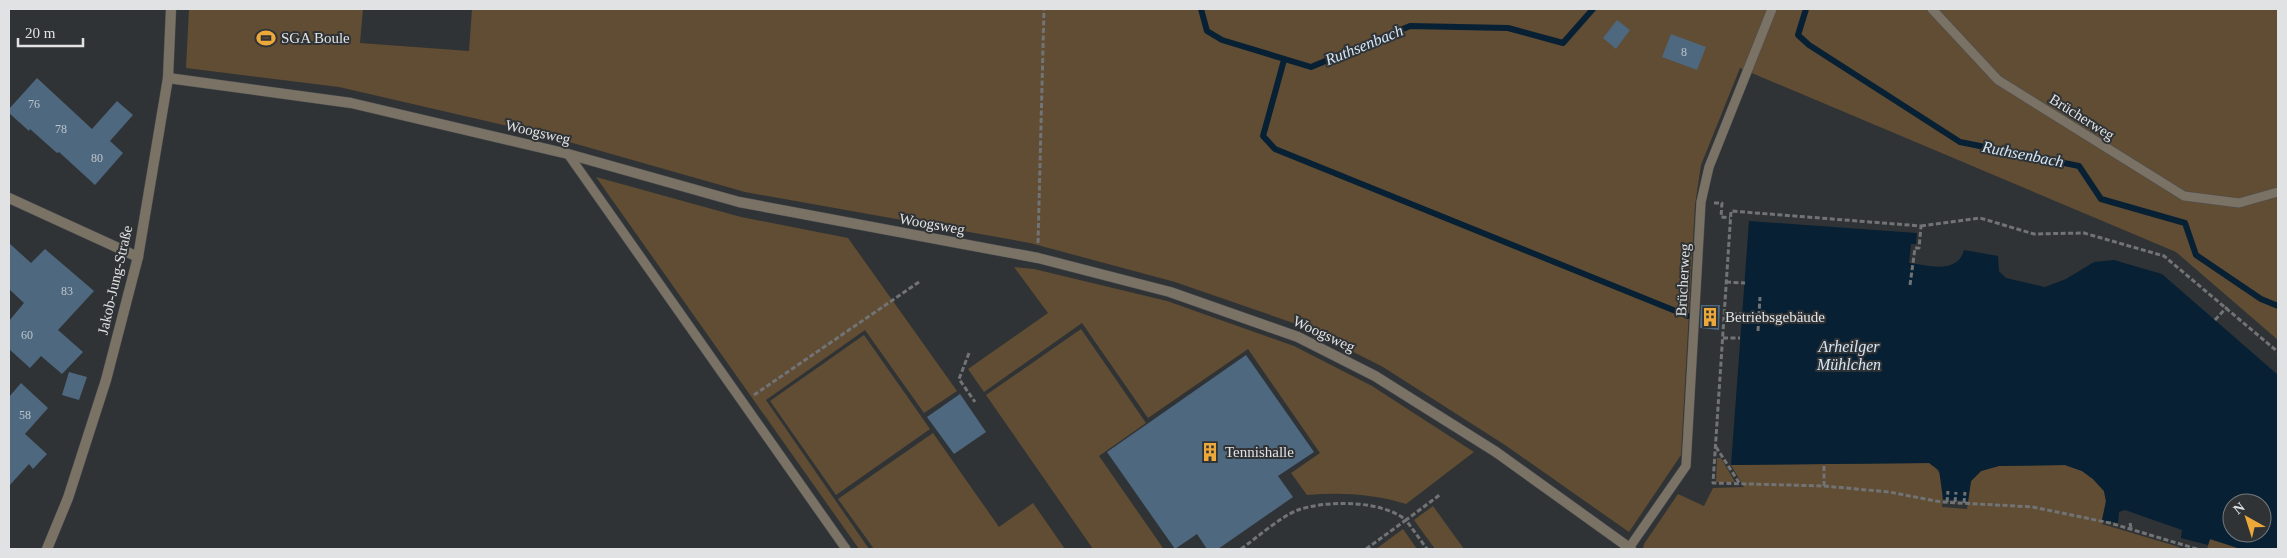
<svg xmlns="http://www.w3.org/2000/svg" width="2287" height="558" viewBox="0 0 2287 558" font-family="'Times New Roman',serif">
  <style>
    .green { fill: #604d33 }
    .water { fill: #072033; fill-rule: evenodd }
    .lines { fill: none; stroke-linecap: round; stroke-linejoin: round }
    .stream { stroke: #072033; stroke-width: 6 }
    .building { fill: #4e687f }
    .lane-casing { stroke: #4c4f51; stroke-width: 10 }
    .street-casing { stroke: #4c4f51; stroke-width: 11 }
    .path { stroke: #717375; stroke-width: 3; stroke-dasharray: 5 2.5; stroke-linecap: butt }
    .lane { stroke: #7b7266; stroke-width: 9 }
    .street { stroke: #7b7266; stroke-width: 10 }
    .labels { text-anchor: middle; dominant-baseline: central; stroke-width: 4; stroke-linejoin: round; paint-order: stroke }
    .number-label { font-size: 12px; fill: #bcc4cb }
    .poi-label { font-size: 15px; fill: #e1e2e4; stroke: #303335; text-anchor: start }
    .street-label { font-size: 15px; fill: #e1e2e4; stroke: #303335 }
    .water-label { font-size: 16px; font-style: italic; fill: #d3e7f8; stroke: #303335 }
  </style>
  <rect width="100%" height="100%" fill="#303335"/>
  <g class="green">
    <polygon points="189,9 363,9 360,43 469,51 472,9 2278,9 2278,340 2176,252 1740,68 1701,165 1695,205 1681,455 1629,532 1505,445 1383,367 1302,326 1175,282 1030,243 745,192 534,132 339,87 186,68"/>
    <polygon points="596,177 741,217 848,238 957,391 924,413 865,330 766,400 869,549 859,549"/>
    <path d="M 1014,267 L 1034,269 L 1167,301 L 1294,346 L 1372,386 L 1474,452 L 1406,504 C 1374,494 1340,492 1307,495 L 1291,473 L 1320,453 L 1248,349 L 1148,418 L 1082,323 L 984,392 L 968,369 L 1048,313 Z"/>
    <polygon points="1081,329 1146,423 1099,456 1163,548 1162,549 1093,549 986,395"/>
    <polygon points="864,335 930,429 836,495 770,401"/>
    <polygon points="933,433 999,527 1033,503 1065,549 874,549 838,499"/>
    <polygon points="1717,458 1721,458 1735,482 1716,482"/>
    <path d="M 1929,463 C 1947,475 1943,487 1942,507 L 1967,509 L 1971,481 L 1981,471 L 1998,466 L 2065,465 L 2082,471 L 2093,479 L 2104,491 L 2106,501 L 2102,524 L 2179,547 L 2179,549 L 1643,549 L 1644,544 L 1678,494 L 1704,506 L 1713,488 L 1744,487 L 1731,465 Z"/>
    <polygon points="1433,506 1464,549 1435,549 1414,520"/>
    <polygon points="1403,529 1417,549 1376,549"/>
    <polygon points="2210,539 2241,549 2207,549"/>
  </g>
  <path class="water" d="M 1749,221 L 1917,233 L 1916,244 L 1911,244 L 1909,263 C 1928,265 1957,275 1964,250 L 1998,256 L 1999,271 L 2006,278 L 2045,287 L 2066,279 L 2094,262 L 2114,260 L 2162,274 L 2278,375 L 2278,549 L 2241,549 L 2210,539 L 2208,545 L 2181,538 L 2182,530 L 2125,510 L 2119,512 L 2118,523 L 2102,520 L 2106,501 L 2104,491 L 2093,479 L 2082,471 L 2065,465 L 1999,466 L 1981,471 L 1971,481 L 1968,501 L 1943,499 L 1939,470 L 1929,463 L 1731,465 ZM 2232,503 L 2262,503 L 2262,533 L 2232,533 Z"/>
  <g class="lines">
    <g class="stream">
      <polyline points="1201,9 1207,31 1222,40 1311,67 1410,26 1508,28 1563,43 1593,9"/>
      <polyline points="1806,9 1798,35 1809,45 1960,142 2079,166 2101,199 2185,223 2196,255 2261,299 2278,306"/>
      <polyline points="1284,60 1263,136 1275,149 1688,316"/>
    </g>
  </g>
  <g class="building">
    <polygon points="1617,20 1630,30 1616,49 1603,38"/>
    <polygon points="1671,34 1706,47 1697,70 1662,57"/>
    <polygon points="37,78 92,129 117,101 133,115 110,141 123,153 95,185 59,152 57,153 30,129 29,131 9,113 9,109"/>
    <polygon points="9,243 31,263 45,249 94,291 58,330 83,352 62,374 41,356 30,368 9,349 9,321 24,303 9,289"/>
    <polygon points="1701,305 1720,305 1719,330 1700,328"/>
    <polygon points="1246,355 1314,452 1278,476 1293,497 1218,549 1207,549 1197,534 1175,549 1107,452"/>
    <polygon points="69,372 87,377 79,400 62,395"/>
    <polygon points="21,383 48,408 25,434 47,454 33,469 29,464 9,486 9,397"/>
    <polygon points="960,394 986,432 954,454 927,417"/>
  </g>
  <g class="lines">
    <g class="lane-casing">
      <g id="lane">
        <polyline points="1932,9 1998,80 2184,196 2239,203 2278,192"/>
        <polyline points="568,154 846,549"/>
        <polyline points="1629,548 1686,466 1701,202 1709,167 1772,9"/>
      </g>
    </g>
    <g class="street-casing">
      <g id="street">
        <polyline points="168,78 351,103 568,154 739,202 1038,258 1170,292 1298,337 1375,376 1496,452 1631,549"/>
        <polyline points="9,198 138,257"/>
        <polyline points="47,549 68,498 106,380 138,257 168,78 171,9"/>
      </g>
    </g>
    <g class="path">
      <polyline points="1714,203 1722,203 1721,217 1730,218"/>
      <polyline points="1921,226 1980,218 2034,234 2084,233 2164,256 2278,352"/>
      <polyline points="1038,243 1044,9"/>
      <polyline points="1726,282 1745,283"/>
      <polyline points="1910,285 1915,248 1919,248 1921,226 1731,211 1713,483 1824,486 1889,492 1941,502 2033,507 2110,523 2197,549"/>
      <polyline points="1724,313 1759,315"/>
      <polyline points="2215,320 2227,307"/>
      <polyline points="1758,331 1760,297"/>
      <polyline points="1723,338 1740,338"/>
      <polyline points="969,353 959,379 975,402"/>
      <polyline points="754,395 919,282"/>
      <polyline points="1716,447 1740,484"/>
      <polyline points="1824,486 1824,464"/>
      <polyline points="1947,502 1948,491"/>
      <polyline points="1955,502 1956,492"/>
      <polyline points="1964,503 1965,492"/>
      <polyline points="2130,523 2131,528"/>
      <path d="M 1241,549 C 1255,539 1283,515 1298,510 C 1327,500 1381,500 1406,520 L 1441,494"/>
      <polyline points="1366,549 1406,520 1427,549"/>
    </g>
    <use href="#lane" class="lane"/>
    <use href="#street" class="street"/>
  </g>
  <defs>
    <g id="stadium-bare" transform="scale(1.5)"><path d="M0-5a6.5 5 0 1 0 0 10a6.5 5 0 1 0 0-10ZM-3.5-1.8h7v3.6h-7Z" fill="#eca93a" stroke="#303335" stroke-width="2.5" paint-order="stroke"/></g>
    <g id="building-bare" transform="scale(1.5)"><path d="M-4-6H4V6H1V3H-1V6H-4ZM-2.5-4.3h1.7v1.8h-1.7ZM.8-4.3h1.7v1.8H.8ZM-2.5-1h1.7V.8h-1.7ZM.8-1h1.7V.8H.8Z" fill="#eca93a" stroke="#303335" stroke-width="2.5" paint-order="stroke"/></g>
  </defs>
  <g fill-rule="evenodd">
    <use href="#stadium-bare" x="266" y="38"/>
    <use href="#building-bare" x="1710" y="317"/>
    <use href="#building-bare" x="1210" y="452"/>
  </g>
  <g class="labels">
    <g class="number-label">
      <text x="1684" y="52">8</text>
      <text x="34" y="104">76</text>
      <text x="61" y="129">78</text>
      <text x="97" y="158">80</text>
      <text x="67" y="291">83</text>
      <text x="27" y="335">60</text>
      <text x="25" y="415">58</text>
    </g>
    <g class="poi-label">
      <text x="281" y="38">SGA Boule</text>
      <text x="1725" y="317">Betriebsgebäude</text>
      <text x="1225" y="452">Tennishalle</text>
    </g>
    <g class="street-label">
      <text transform="translate(2082 117) rotate(32)">Brücherweg</text>
      <text transform="translate(538 132) rotate(13)">Woogsweg</text>
      <text transform="translate(932 224) rotate(10)">Woogsweg</text>
      <text transform="translate(115 280) rotate(-77)">Jakob-Jung-Straße</text>
      <text transform="translate(1683 280) rotate(-87)">Brücherweg</text>
      <text transform="translate(1324 334) rotate(25)">Woogsweg</text>
    </g>
    <g class="water-label">
      <text transform="translate(1364 45) rotate(-22)">Ruthsenbach</text>
      <text transform="translate(2023 154) rotate(11)">Ruthsenbach</text>
      <text x="1849" y="346">Arheilger<tspan x="1849" dy="18">Mühlchen</tspan></text>
    </g>
  </g>
  <rect width="2287" height="558" fill="none" stroke="#e1e2e4" stroke-width="20"/>
  <g transform="translate(2247 518) rotate(321)"><circle r="24" fill="#303335" stroke="#77797b"/>
  <path d="M0-4L9 19L0 12L-9 19Z" fill="#eca93a"/>
  <text y="-8" font-size="14" font-weight="bold" text-anchor="middle" fill="#e1e2e4">N</text>
  </g>
  <path d="M18 38v8h65v-8" fill="none" stroke="#e1e2e4" stroke-width="2.5"/>
  <text x="25" y="38" font-size="15" fill="#e1e2e4" stroke="#303335" stroke-width="4" paint-order="stroke">20 m</text>
</svg>
